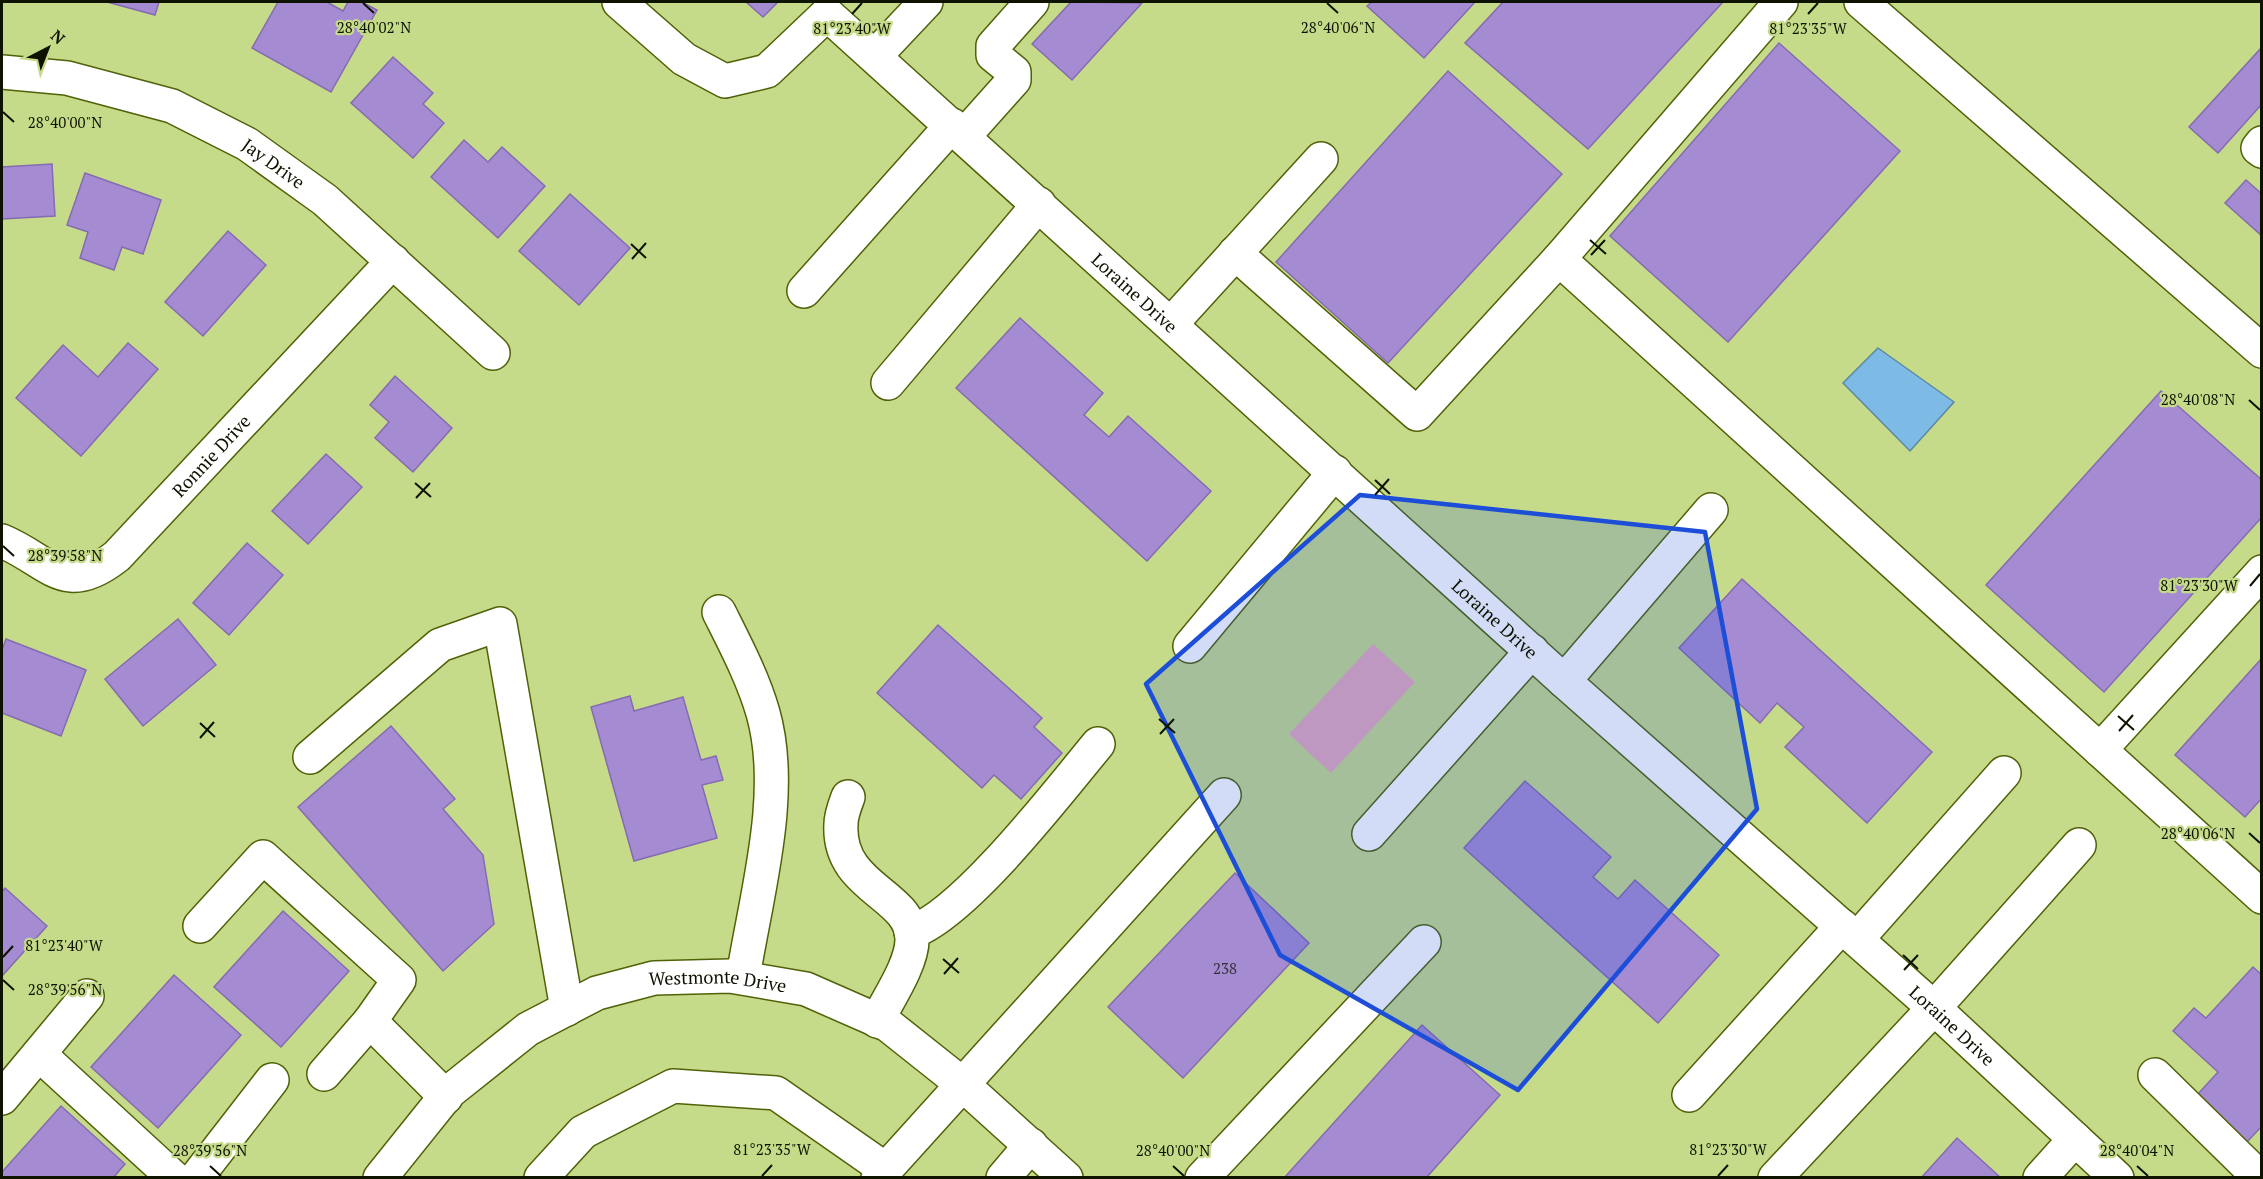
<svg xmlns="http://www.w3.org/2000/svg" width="2263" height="1179" viewBox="0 0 2263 1179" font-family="'PT Serif',serif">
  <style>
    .green { fill: #e6abbc }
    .water { fill: #7dbae5; stroke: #5c88a0; stroke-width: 1.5 }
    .building { fill: #a48bd2; stroke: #856bb1; stroke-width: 1.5 }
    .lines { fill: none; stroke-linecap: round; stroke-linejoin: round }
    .minor-casing { stroke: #516107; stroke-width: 36 }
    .minor { stroke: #fff; stroke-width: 33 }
    .marked { fill: #1d4ed8; fill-opacity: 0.2; stroke: #1d4ed8; stroke-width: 4.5; stroke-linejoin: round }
    .ticks { fill: none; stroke: #0e1300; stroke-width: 2 }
    .labels { text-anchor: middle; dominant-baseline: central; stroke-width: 4.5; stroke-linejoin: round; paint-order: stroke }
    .number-label { font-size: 15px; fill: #343134 }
    .street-label { font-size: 18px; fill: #0e1300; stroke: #c6db8a }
    .ticks-label { font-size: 15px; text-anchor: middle; fill: #0e1300; stroke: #c6db8a; stroke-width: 4.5; stroke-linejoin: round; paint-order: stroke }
  </style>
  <rect width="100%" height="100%" fill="#c6db8a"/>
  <polygon class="green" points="1373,644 1415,682 1331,773 1289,734"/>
  <polygon class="water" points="1878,348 1954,402 1910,451 1843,383"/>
  <g class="building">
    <polygon points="107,2 159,2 155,15"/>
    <polygon points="278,2 327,2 343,11 348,2 362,2 377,10 331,92 252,48"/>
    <polygon points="746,2 778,2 763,17"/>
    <polygon points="1071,2 1142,3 1072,80 1032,44"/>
    <polygon points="1372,2 1475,2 1424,58 1367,6"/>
    <polygon points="1503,2 1723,2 1588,149 1465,43"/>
    <polygon points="1779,43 1900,151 1728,342 1610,236"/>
    <polygon points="2262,47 2262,104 2218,153 2189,127"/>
    <polygon points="393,57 433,93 423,104 444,123 413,158 351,103"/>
    <polygon points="1448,71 1562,174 1388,363 1276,262"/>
    <polygon points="464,140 488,162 502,147 545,186 498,238 431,177"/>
    <polygon points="52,164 55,216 2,219 2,167"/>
    <polygon points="85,173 161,200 143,254 122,247 114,270 80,258 88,232 67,225"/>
    <polygon points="2246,180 2262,194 2262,236 2225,203"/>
    <polygon points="570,194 630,248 579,305 519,251"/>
    <polygon points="228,231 266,265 203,336 165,302"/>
    <polygon points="1020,318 1103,393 1084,415 1109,437 1128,416 1211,491 1147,561 956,388"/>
    <polygon points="128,343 158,369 81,456 16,398 63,345 98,377"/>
    <polygon points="395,376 452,428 413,472 375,438 389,422 370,405"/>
    <polygon points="2161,391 2262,480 2262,517 2104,692 1986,585"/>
    <polygon points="326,454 362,487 308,544 272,511"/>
    <polygon points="247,543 283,575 229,635 193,603"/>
    <polygon points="1742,579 1932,752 1867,823 1785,747 1804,727 1777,703 1760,723 1679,648"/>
    <polygon points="178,619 216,665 143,726 105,679"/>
    <polygon points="938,625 1042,718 1034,727 1062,753 1021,799 994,775 982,788 877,693"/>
    <polygon points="6,639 86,670 61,736 2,713 2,650"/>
    <polygon points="2262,658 2262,798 2245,817 2175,755"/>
    <polygon points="630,696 634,711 683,697 701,760 716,756 723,780 702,785 717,838 634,861 591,707"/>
    <polygon points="391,726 455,799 443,809 483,855 494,924 443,971 298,807"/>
    <polygon points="1525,781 1611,857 1593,877 1618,899 1635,880 1719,955 1658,1023 1464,848"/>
    <polygon points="1235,873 1309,943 1183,1078 1108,1007"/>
    <polygon points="5,888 47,926 2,976 2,892"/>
    <polygon points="283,911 349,971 281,1047 214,987"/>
    <polygon points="2253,967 2262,975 2262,1126 2247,1142 2197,1095 2218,1072 2173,1031 2194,1008 2206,1018"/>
    <polygon points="174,975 241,1035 158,1128 91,1067"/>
    <polygon points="1422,1025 1500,1095 1426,1178 1284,1178"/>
    <polygon points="61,1106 125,1164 113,1178 2,1178 2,1172"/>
    <polygon points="1957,1138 2001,1178 1921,1178"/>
  </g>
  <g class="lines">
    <g class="minor-casing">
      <g id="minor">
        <path id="s1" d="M 619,2 L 684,59 L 725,81 L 767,71 L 827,14 L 1564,681 L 1934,1008 L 2117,1178"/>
        <polyline points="1861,2 2262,351"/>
        <polyline points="876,55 926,2"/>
        <path id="s2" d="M 2,72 L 67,78 L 172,106 L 247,144 L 325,200 L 493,353"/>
        <polyline points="964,136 1014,80 1014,72 993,55 993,46 1032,2"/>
        <polyline points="2262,143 2258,148 2262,151"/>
        <polyline points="1235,253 1417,414 1559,259 1781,2"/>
        <polyline points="1559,259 2262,897"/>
        <polyline points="804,291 952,125"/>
        <polyline points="1171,324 1321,159"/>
        <polyline points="888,383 1039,204"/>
        <path id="s3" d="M 2,541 C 50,561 64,598 117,556 L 393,261"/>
        <path d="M 719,612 C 735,644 753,678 763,713 C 786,794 756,895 743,977"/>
        <polyline points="1190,646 1335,472"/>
        <polyline points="1564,681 1711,510"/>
        <polyline points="2100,750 2262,572"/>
        <polyline points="310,757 440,645 500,624 567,1009"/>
        <path d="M 848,797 C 845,805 841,815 841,824 C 837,889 913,894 912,940 C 912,964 888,999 877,1021"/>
        <polyline points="1369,834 1532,651"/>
        <polyline points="200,926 263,857 399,980 370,1021"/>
        <path d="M 911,932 C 963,916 1060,790 1098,744"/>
        <polyline points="1857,939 2004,773"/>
        <polyline points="39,1054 174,1178"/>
        <polyline points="324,1074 370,1021 446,1097"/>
        <polyline points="2155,1075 2260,1178"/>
        <polyline points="1689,1095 1842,926"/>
        <polyline points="2,1098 87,996"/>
        <polyline points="196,1178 272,1080"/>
        <path id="s4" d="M 380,1178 L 449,1092 L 528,1029 L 597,993 L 654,978 L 730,976 L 806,989 L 888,1025 L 961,1083 L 1066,1178"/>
        <polyline points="541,1178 583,1132 673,1086 776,1093 885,1169"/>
        <polyline points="878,1178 1224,795"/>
        <polyline points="1003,1178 1031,1145"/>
        <polyline points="1202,1178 1424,942"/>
        <polyline points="1775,1178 1934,1008 2079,845"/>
        <polyline points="2040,1178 2075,1139"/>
      </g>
    </g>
    <use href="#minor" class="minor"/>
  </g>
  <path class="marked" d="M 1360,495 L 1705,532 L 1757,809 L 1518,1090 L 1280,955 L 1146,684 Z"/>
  <path class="ticks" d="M 363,3 L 374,13M 1327,3 L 1338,13M 852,14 L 862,3M 1808,14 L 1818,3M 3,112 L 14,122M 1590,240 L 1606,254M 631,244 L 646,258M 1591,255 L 1605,240M 632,259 L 646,243M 2249,400 L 2260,410M 1375,480 L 1390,494M 415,483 L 431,497M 1375,495 L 1389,479M 416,498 L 430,483M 3,546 L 14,556M 2250,586 L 2260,574M 2118,716 L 2134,730M 1159,719 L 1175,733M 200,723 L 215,737M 2119,731 L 2133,715M 1160,734 L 1174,719M 200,738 L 214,722M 2249,833 L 2260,843M 1903,955 L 1918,969M 3,957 L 13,946M 943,959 L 959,973M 1904,970 L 1918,955M 944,974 L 958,958M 3,980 L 14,990M 210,1166 L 221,1176M 1173,1166 L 1184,1176M 2137,1166 L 2148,1176M 762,1176 L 772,1165M 1718,1176 L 1728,1165"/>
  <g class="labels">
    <g class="number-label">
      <text x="1225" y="968">238</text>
    </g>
    <g class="street-label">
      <text stroke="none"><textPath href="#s2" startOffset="291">Jay Drive</textPath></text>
      <text stroke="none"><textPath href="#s1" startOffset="674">Loraine Drive</textPath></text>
      <text stroke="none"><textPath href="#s3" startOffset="266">Ronnie Drive</textPath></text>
      <text stroke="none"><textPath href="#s1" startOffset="1160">Loraine Drive</textPath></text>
      <text stroke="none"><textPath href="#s4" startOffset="412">Westmonte Drive</textPath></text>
      <text stroke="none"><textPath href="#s1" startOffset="1772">Loraine Drive</textPath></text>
    </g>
  </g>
  <g class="ticks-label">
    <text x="374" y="33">28°40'02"N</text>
    <text x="1338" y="33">28°40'06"N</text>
    <text x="852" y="34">81°23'40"W</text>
    <text x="1808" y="34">81°23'35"W</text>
    <text x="65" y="128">28°40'00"N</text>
    <text x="2198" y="405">28°40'08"N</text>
    <text x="65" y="561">28°39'58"N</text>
    <text x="2199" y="591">81°23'30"W</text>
    <text x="2198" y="839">28°40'06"N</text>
    <text x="64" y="951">81°23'40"W</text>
    <text x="65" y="995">28°39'56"N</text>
    <text x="772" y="1155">81°23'35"W</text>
    <text x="1728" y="1155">81°23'30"W</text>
    <text x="210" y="1156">28°39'56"N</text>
    <text x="1173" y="1156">28°40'00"N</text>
    <text x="2137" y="1156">28°40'04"N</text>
  </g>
  <rect width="2263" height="1179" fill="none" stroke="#0e1300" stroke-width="6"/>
  <g transform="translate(48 48) rotate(42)" stroke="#c6db8a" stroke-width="4.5" paint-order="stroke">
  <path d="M0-4.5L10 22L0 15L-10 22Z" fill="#0e1300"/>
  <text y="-9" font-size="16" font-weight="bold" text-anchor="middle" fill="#0e1300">N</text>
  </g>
</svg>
